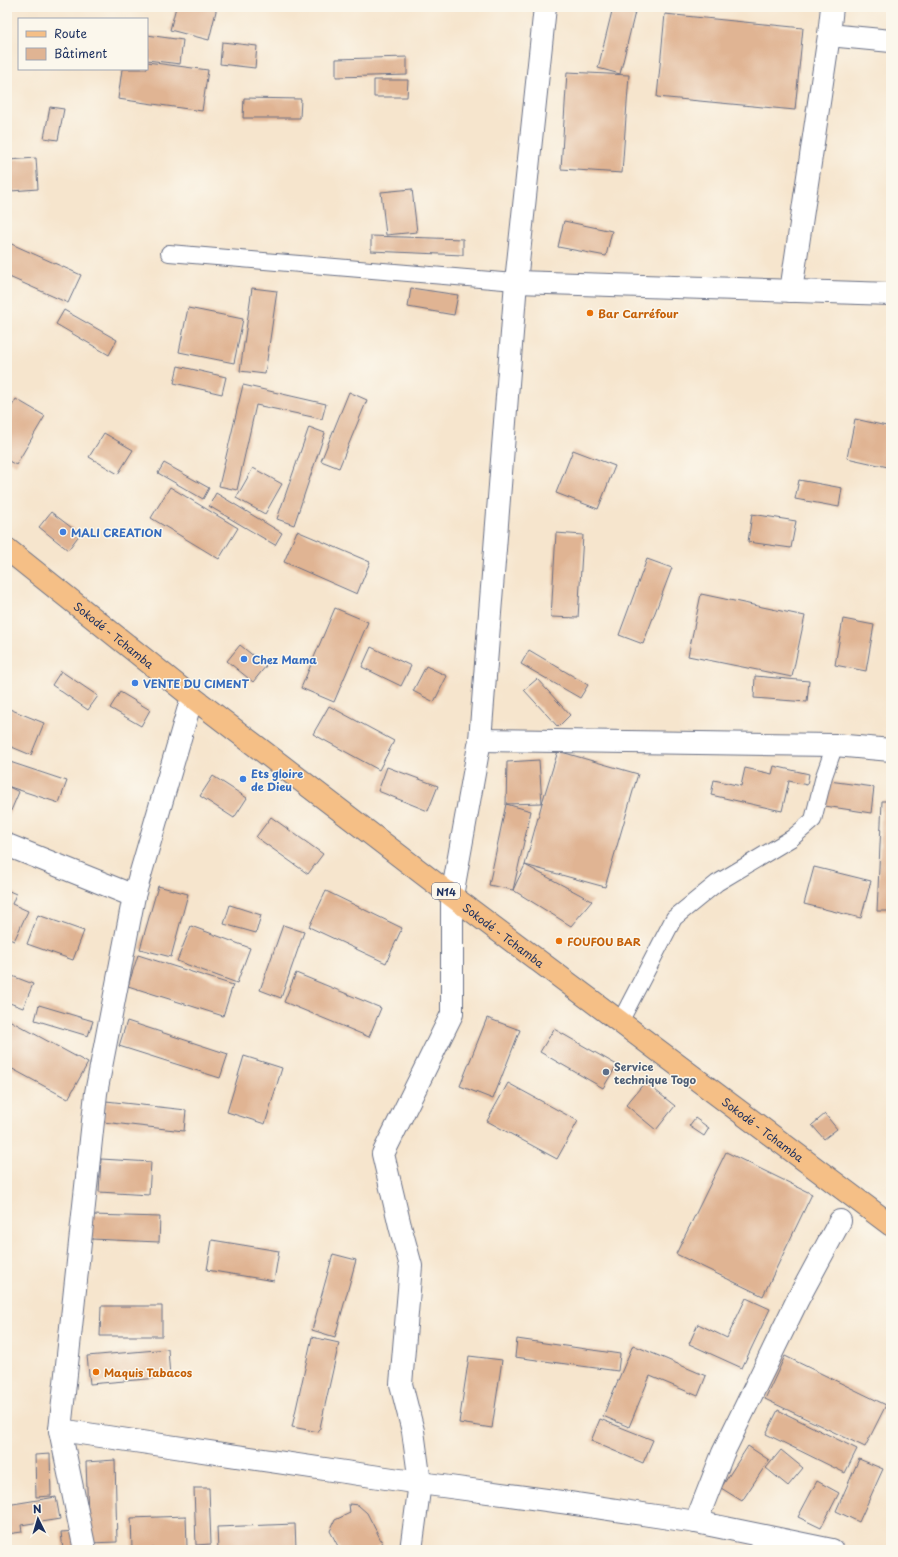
<svg xmlns="http://www.w3.org/2000/svg" width="898" height="1557" viewBox="0 0 898 1557" font-family="'Playpen Sans',sans-serif">
  <style>
    .building { fill: #e0b493 }
    .lines { fill: none; stroke-linecap: round; stroke-linejoin: round }
    .lane-casing { stroke: #686f85; stroke-width: 18 }
    .street-casing { stroke: #686f85; stroke-width: 24 }
    .primary-casing { stroke: #686f85; stroke-width: 24 }
    .lane { stroke: #fff; stroke-width: 16 }
    .street { stroke: #fff; stroke-width: 22 }
    .primary { stroke: #f5bf86; stroke-width: 22 }
    .food-dot { fill: #e8710a; stroke: #fbf7ec; stroke-width: 1.5 }
    .shop-dot { fill: #3f7fe0; stroke: #fbf7ec; stroke-width: 1.5 }
    .service-dot { fill: #5c6f8a; stroke: #fbf7ec; stroke-width: 1.5 }
    .labels { text-anchor: middle; dominant-baseline: central; stroke-width: 3; stroke-linejoin: round; paint-order: stroke }
    .shield { fill: #fbf7ec; stroke: #5e6b89; stroke-width: 1 }
    .shield-label { font-size: 10px; font-weight: bold; fill: #1b2f5e }
    .food-label { font-size: 11px; font-weight: bold; fill: #c56008; stroke: #fbf7ec; text-anchor: start }
    .shop-label { font-size: 11px; font-weight: bold; fill: #366cbe; stroke: #fbf7ec; text-anchor: start }
    .street-label { font-size: 11px; fill: #1b2f5e; stroke: #fbf7ec }
    .service-label { font-size: 11px; font-weight: bold; fill: #4e5e75; stroke: #fbf7ec; text-anchor: start }
  </style>
  <rect width="100%" height="100%" fill="#fbf7ec"/>
  <filter id="ink" filterUnits="userSpaceOnUse"><feTurbulence type="fractalNoise" baseFrequency=".025" numOctaves="2"/><feDisplacementMap in="SourceGraphic" scale="8" xChannelSelector="R" yChannelSelector="G"/><feConvolveMatrix kernelMatrix="1 2 1 2 8 2 1 2 1" color-interpolation-filters="sRGB"/></filter>
  <filter id="wash" filterUnits="userSpaceOnUse"><feTurbulence type="fractalNoise" baseFrequency=".012" numOctaves="4" result="noise"/><feDisplacementMap in="SourceGraphic" scale="16" xChannelSelector="R" yChannelSelector="G"/><feGaussianBlur stdDeviation="0.9" result="paint"/><feColorMatrix in="noise" values="0 0 0 0 0 0 0 0 0 0 0 0 0 0 0 0 0 1.4 0 .05"/><feComposite in="paint" operator="in"/></filter>
  <g filter="url(#wash)">
    <rect width="100%" height="100%" fill="#f6e5cd"/>
    <g id="blocks">
      <g class="building">
        <polygon points="176,7 217,7 209,40 170,30"/>
        <polygon points="613,7 635,12 620,74 598,68"/>
        <polygon points="665,14 803,28 795,110 657,97"/>
        <polygon points="147,35 183,40 180,64 147,60"/>
        <polygon points="222,42 257,46 255,68 220,64"/>
        <polygon points="407,57 407,75 336,77 336,59"/>
        <polygon points="147,62 208,70 202,111 118,99 122,69 147,69"/>
        <polygon points="567,72 629,75 622,173 561,169"/>
        <polygon points="374,80 408,80 407,97 374,97"/>
        <polygon points="244,98 301,99 300,118 243,118"/>
        <polygon points="50,107 64,109 58,140 44,138"/>
        <polygon points="36,158 38,189 11,191 9,160"/>
        <polygon points="412,189 417,232 386,235 381,192"/>
        <polygon points="564,221 612,231 606,256 558,247"/>
        <polygon points="371,236 463,239 463,255 371,251"/>
        <polygon points="7,242 81,275 68,303 7,276"/>
        <polygon points="252,288 277,291 265,374 240,371"/>
        <polygon points="411,288 458,295 454,315 408,307"/>
        <polygon points="188,308 243,319 234,363 179,352"/>
        <polygon points="64,310 117,340 109,355 56,324"/>
        <polygon points="178,366 226,377 222,394 174,383"/>
        <polygon points="243,385 326,404 322,419 256,405 237,490 219,486"/>
        <polygon points="349,392 367,400 339,468 321,461"/>
        <polygon points="16,399 45,416 16,465 7,460 7,414"/>
        <polygon points="855,419 891,427 891,451 888,467 847,458"/>
        <polygon points="309,427 325,433 294,525 277,519"/>
        <polygon points="104,433 133,450 118,474 89,457"/>
        <polygon points="573,450 615,466 598,509 556,493"/>
        <polygon points="164,463 209,488 203,499 158,473"/>
        <polygon points="253,468 282,484 265,514 236,498"/>
        <polygon points="799,480 842,488 839,507 795,499"/>
        <polygon points="170,487 238,528 219,559 151,518"/>
        <polygon points="216,493 282,533 275,545 209,506"/>
        <polygon points="51,512 80,534 68,550 39,527"/>
        <polygon points="752,514 796,521 791,548 748,542"/>
        <polygon points="297,531 370,562 357,594 284,562"/>
        <polygon points="556,533 583,535 578,618 551,617"/>
        <polygon points="647,559 672,568 643,644 619,635"/>
        <rect x="888" y="577" width="3" height="18"/>
        <polygon points="701,594 805,616 792,677 688,656"/>
        <polygon points="335,608 368,622 334,702 301,688"/>
        <polygon points="843,619 874,625 866,671 835,665"/>
        <polygon points="240,645 266,666 253,682 227,661"/>
        <polygon points="371,647 411,666 401,686 362,667"/>
        <polygon points="529,650 588,685 580,698 521,664"/>
        <polygon points="426,666 447,676 434,702 413,691"/>
        <polygon points="61,671 98,696 88,710 52,685"/>
        <polygon points="755,676 809,681 807,702 754,698"/>
        <polygon points="537,679 570,715 558,727 524,690"/>
        <polygon points="120,692 150,710 141,726 110,708"/>
        <polygon points="329,706 394,741 379,770 313,734"/>
        <polygon points="7,708 44,723 31,755 7,745"/>
        <polygon points="558,751 638,774 605,887 525,865 542,803 506,804 507,762 539,760 542,803"/>
        <polygon points="7,761 67,781 59,803 7,786 7,775 10,765 7,772"/>
        <polygon points="774,766 809,774 807,785 789,781 782,811 711,795 714,780 741,786 745,768 772,774"/>
        <polygon points="387,767 438,786 428,811 378,791"/>
        <polygon points="213,776 247,798 234,818 200,796"/>
        <polygon points="829,781 874,787 871,813 825,806"/>
        <polygon points="7,786 19,792 7,820"/>
        <polygon points="882,801 891,801 891,911 877,911"/>
        <polygon points="506,804 531,811 513,890 525,865 592,901 571,926 513,890 489,885"/>
        <polygon points="271,817 323,854 308,874 256,837"/>
        <polygon points="814,867 871,881 861,918 804,904"/>
        <polygon points="158,886 188,894 171,957 140,949"/>
        <polygon points="7,890 16,894 12,904 28,911 14,941 7,938"/>
        <polygon points="326,891 402,928 386,963 309,927"/>
        <polygon points="230,905 261,915 256,933 224,924"/>
        <polygon points="38,915 84,931 73,960 27,944"/>
        <polygon points="283,925 304,932 281,998 260,990"/>
        <polygon points="191,926 250,948 237,983 177,961"/>
        <polygon points="138,955 233,985 223,1016 128,986"/>
        <polygon points="296,973 381,1008 369,1037 284,1002"/>
        <polygon points="7,974 33,984 23,1008 7,1002"/>
        <polygon points="39,1005 93,1021 88,1036 35,1020"/>
        <polygon points="487,1018 520,1030 493,1099 460,1086"/>
        <polygon points="7,1019 88,1063 68,1099 7,1066"/>
        <polygon points="127,1021 228,1054 220,1078 119,1046"/>
        <polygon points="554,1029 617,1065 603,1088 540,1052"/>
        <polygon points="244,1056 282,1068 265,1124 227,1112"/>
        <polygon points="645,1082 675,1106 656,1130 626,1105"/>
        <polygon points="508,1083 578,1121 557,1159 487,1121"/>
        <polygon points="106,1101 186,1110 184,1131 103,1122"/>
        <polygon points="825,1114 837,1129 824,1139 812,1125"/>
        <polygon points="695,1118 709,1128 704,1136 689,1126"/>
        <polygon points="726,1152 812,1194 763,1296 676,1254"/>
        <polygon points="101,1159 151,1162 149,1195 99,1192"/>
        <polygon points="92,1215 160,1217 159,1242 91,1239"/>
        <polygon points="212,1240 279,1251 274,1281 207,1270"/>
        <polygon points="333,1254 356,1260 335,1337 312,1330"/>
        <polygon points="746,1298 770,1309 742,1368 689,1344 698,1324 727,1338"/>
        <polygon points="101,1306 162,1306 162,1336 100,1336"/>
        <polygon points="312,1337 339,1343 319,1432 292,1427"/>
        <polygon points="517,1339 620,1354 618,1371 515,1357"/>
        <polygon points="633,1345 706,1376 698,1396 650,1376 629,1427 603,1416"/>
        <polygon points="168,1349 170,1377 90,1384 87,1356"/>
        <polygon points="469,1356 502,1360 492,1428 459,1423"/>
        <polygon points="785,1356 886,1405 865,1447 765,1399"/>
        <polygon points="778,1410 857,1449 845,1473 766,1434"/>
        <polygon points="600,1419 653,1440 643,1463 591,1441"/>
        <polygon points="748,1446 769,1460 742,1501 721,1488"/>
        <polygon points="781,1450 803,1468 788,1486 766,1468"/>
        <polygon points="50,1454 51,1496 36,1497 35,1455"/>
        <polygon points="859,1459 883,1469 859,1522 836,1511"/>
        <polygon points="115,1460 117,1542 89,1543 86,1462"/>
        <polygon points="817,1481 839,1493 821,1528 798,1517"/>
        <polygon points="194,1488 209,1488 211,1544 196,1545"/>
        <polygon points="56,1497 60,1519 21,1525 22,1532 7,1534 7,1505"/>
        <polygon points="349,1504 358,1505 367,1513 383,1544 371,1550 340,1550 330,1531 335,1520 350,1513"/>
        <polygon points="186,1516 187,1547 132,1549 131,1518"/>
        <polygon points="295,1524 296,1548 218,1550 217,1527"/>
        <polygon points="76,1531 77,1550 63,1550 61,1532"/>
      </g>
    </g>
  </g>
  <g filter="url(#ink)">
    <use href="#blocks" fill-opacity="0" stroke="#686f85" stroke-width="1"/>
    <g class="lines">
      <g class="lane-casing">
        <g id="lane">
          <polyline points="169,253 516,282"/>
          <polyline points="620,1022 674,918 717,883 792,838 813,820 824,776 835,745"/>
        </g>
      </g>
      <g class="street-casing">
        <g id="street">
          <polyline points="829,35 891,41"/>
          <polyline points="516,282 891,294"/>
          <polyline points="791,291 829,35 832,7"/>
          <polyline points="480,740 835,745 891,750"/>
          <polyline points="7,845 134,896"/>
          <polyline points="60,1430 420,1483 569,1503 696,1522 832,1550"/>
          <polyline points="696,1522 723,1453 798,1299 840,1221"/>
          <polyline points="85,1550 60,1430 96,1093 134,896 192,697"/>
          <polyline points="411,1550 420,1483 413,1431 401,1384 411,1266 400,1226 383,1154 452,1014 452,896 480,740 516,282 545,7"/>
        </g>
      </g>
      <g class="primary-casing">
        <g id="primary">
          <path id="s1" d="M 7,549 L 192,697 L 452,896 L 891,1225"/>
        </g>
      </g>
      <use href="#lane" class="lane"/>
      <use href="#street" class="street"/>
      <use href="#primary" class="primary"/>
    </g>
  </g>
  <g class="food-dot">
    <circle cx="590" cy="313" r="4"/>
    <circle cx="559" cy="941" r="4"/>
    <circle cx="96" cy="1372" r="4"/>
  </g>
  <g class="shop-dot">
    <circle cx="63" cy="532" r="4"/>
    <circle cx="244" cy="659" r="4"/>
    <circle cx="135" cy="683" r="4"/>
    <circle cx="243" cy="779" r="4"/>
  </g>
  <circle class="service-dot" cx="606" cy="1072" r="4"/>
  <g class="labels">
    <rect class="shield" x="432" y="883" width="28" height="16" rx="3"/>
    <g class="shield-label">
      <text x="446" y="891">N14</text>
    </g>
    <g class="food-label">
      <text x="598" y="313">Bar Carréfour</text>
      <text x="567" y="941">FOUFOU BAR</text>
      <text x="104" y="1372">Maquis Tabacos</text>
    </g>
    <g class="shop-label">
      <text x="71" y="532">MALI CREATION</text>
      <text x="252" y="659">Chez Mama</text>
      <text x="143" y="683">VENTE DU CIMENT</text>
      <text x="251" y="773">Ets gloire<tspan x="251" dy="13">de Dieu</tspan></text>
    </g>
    <g class="street-label">
      <text stroke="none"><textPath href="#s1" startOffset="137">Sokodé - Tchamba</textPath></text>
      <text stroke="none"><textPath href="#s1" startOffset="629">Sokodé - Tchamba</textPath></text>
      <text stroke="none"><textPath href="#s1" startOffset="953">Sokodé - Tchamba</textPath></text>
    </g>
    <g class="service-label">
      <text x="614" y="1066">Service<tspan x="614" dy="13">technique Togo</tspan></text>
    </g>
  </g>
  <rect width="898" height="1557" fill="none" stroke="#fbf7ec" stroke-width="24"/>
  <rect x="18" y="18" width="130" height="52" fill="#fbf7ec" stroke="#a1a7b3"/>
  <rect x="26" y="31" width="20" height="6" fill="#f5bf86" stroke="#a1a7b3"/>
  <text x="54" y="38" font-size="12" fill="#1b2f5e">Route</text>
  <rect x="26" y="48" width="20" height="12" fill="#e0b493" stroke="#a1a7b3"/>
  <text x="54" y="58" font-size="12" fill="#1b2f5e">Bâtiment</text>
  <g transform="translate(38 1519) rotate(355)" stroke="#fbf7ec" stroke-width="3" paint-order="stroke">
  <path d="M0-3L7 15L0 10L-7 15Z" fill="#1b2f5e"/>
  <text y="-6" font-size="11" font-weight="bold" text-anchor="middle" fill="#1b2f5e">N</text>
  </g>
</svg>
